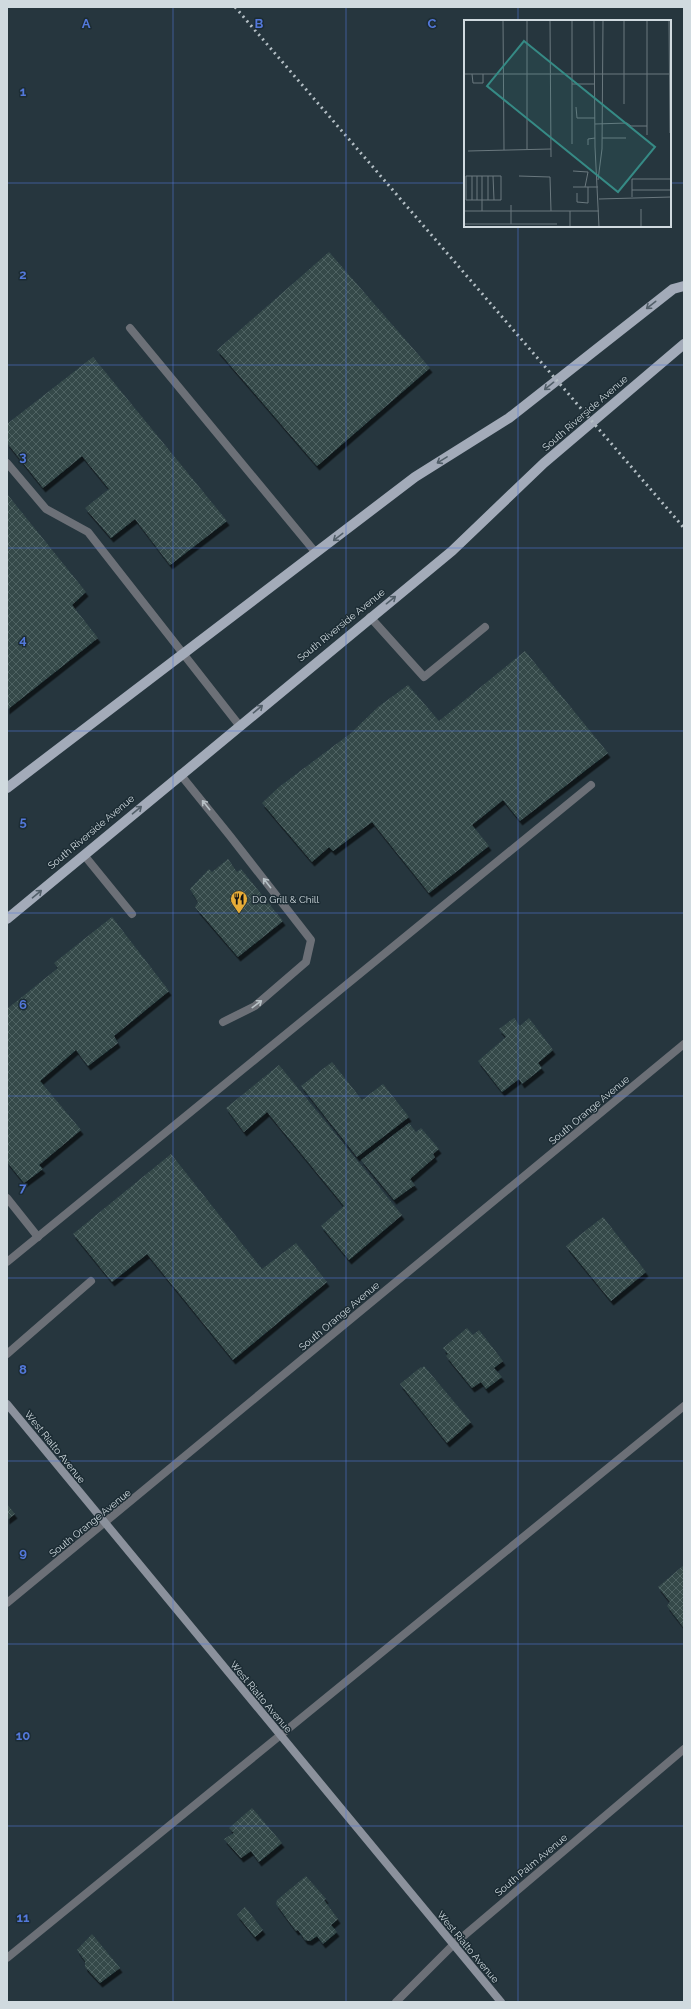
<svg xmlns="http://www.w3.org/2000/svg" width="691" height="2009" viewBox="0 0 691 2009" font-family="Raleway,sans-serif">
  <style>
    .building { fill: url(#building-cross-hatch); filter: url(#shadow) }
    .lines { fill: none; stroke-linecap: round; stroke-linejoin: round }
    .lane { stroke: #6c7077; stroke-width: 8 }
    .street { stroke: #6c7077; stroke-width: 8 }
    .secondary { stroke: #8b919c; stroke-width: 8 }
    .primary { stroke: #a3abb9; stroke-width: 10 }
    .rail { stroke: #b4bfc5; stroke-width: 3; stroke-dasharray: 2 4; stroke-linecap: butt }
    .oneway { stroke: #525f69 }
    .oneway2 { stroke: #b7c0c5 }
    .grid { fill: none; stroke: #5378da; stroke-width: 1; stroke-opacity: 0.55 }
    .labels { text-anchor: middle; dominant-baseline: central; stroke-width: 3; stroke-linejoin: round; paint-order: stroke }
    .street-label { font-size: 10px; fill: #d0dadf; stroke: #1c2c34 }
    .poi-label { font-size: 10px; fill: #d0dadf; stroke: #1c2c34; text-anchor: start }
    .inset-road { fill: none; stroke: #6a787e; stroke-width: 1 }
    .view { fill: #368a85; fill-opacity: 0.15; stroke: #368a85; stroke-width: 2 }
    .inset-edge { fill: none; stroke: #d0dadf; stroke-width: 2 }
    .grid-label { font-size: 13px; text-anchor: middle; font-weight: bold; fill: #5378da; stroke: #1c2c34; stroke-width: 3; stroke-linejoin: round; paint-order: stroke }
  </style>
  <defs>
    <pattern id="building-cross-hatch" width="8" height="8" patternUnits="userSpaceOnUse"><rect width="8" height="8" fill="#34494a"/><path d="M0 0l8 8M0 8l8-8" fill="none" stroke="#506364"/></pattern>
    <filter id="shadow"><feDropShadow dx="2.5" dy="4.5" stdDeviation="0" flood-color="#0009"/></filter>
  </defs>
  <rect width="100%" height="100%" fill="#26363e"/>
  <g class="building">
    <polygon points="329,252 430,368 317,466 217,350"/>
    <polygon points="93,357 227,521 170,565 135,519 111,538 85,508 109,489 82,456 43,488 7,443 7,424"/>
    <polygon points="7,494 86,592 72,605 98,638 7,710"/>
    <polygon points="525,651 608,753 520,821 503,800 472,825 489,846 429,893 372,822 333,851 329,847 312,862 262,803 279,787 351,733 378,707 408,685 439,721"/>
    <polygon points="228,859 237,872 241,869 283,921 238,957 195,907 198,902 190,889 209,869 212,872"/>
    <polygon points="112,917 169,991 114,1036 118,1043 88,1066 76,1050 40,1081 81,1130 39,1165 43,1169 24,1183 7,1162 7,1009 58,968 54,963"/>
    <polygon points="514,1018 520,1026 529,1018 553,1050 538,1063 542,1068 522,1084 519,1079 502,1092 478,1061 506,1037 499,1029"/>
    <polygon points="332,1062 362,1100 383,1084 409,1117 357,1157 301,1086"/>
    <polygon points="279,1065 402,1215 349,1260 321,1226 344,1206 267,1112 244,1132 226,1108"/>
    <polygon points="409,1123 416,1132 421,1128 439,1149 433,1154 435,1157 410,1179 415,1185 394,1200 361,1160"/>
    <polygon points="171,1154 262,1269 296,1243 327,1282 233,1360 147,1254 112,1282 73,1234"/>
    <polygon points="603,1217 646,1272 611,1301 566,1246"/>
    <polygon points="467,1328 473,1335 479,1330 503,1361 494,1368 502,1377 486,1389 481,1382 472,1388 446,1356 448,1354 443,1348"/>
    <polygon points="424,1366 471,1422 447,1443 400,1384 421,1367 422,1368"/>
    <polygon points="7,1504 15,1514 7,1520"/>
    <polygon points="684,1565 684,1628 667,1606 670,1602 658,1587"/>
    <polygon points="252,1808 282,1843 259,1862 251,1851 241,1858 224,1839 234,1833 229,1828"/>
    <polygon points="306,1876 326,1899 324,1900 338,1919 331,1925 337,1932 323,1944 317,1936 310,1941 305,1940 298,1930 296,1931 276,1904 277,1900"/>
    <polygon points="245,1907 263,1930 255,1937 237,1915"/>
    <polygon points="92,1934 120,1968 100,1983 85,1967 85,1961 77,1950"/>
  </g>
  <g class="lines">
    <g class="lane">
      <polyline points="130,328 316,553"/>
      <polyline points="7,463 46,509 88,532 239,725"/>
      <polyline points="370,617 424,677 485,627"/>
      <polyline points="180,774 230,836 311,940 306,962 255,1006 223,1022"/>
      <polyline points="84,855 132,914"/>
      <polyline points="7,1198 38,1237"/>
      <polyline points="7,1262 591,785"/>
      <polyline points="7,1354 91,1281"/>
      <polyline points="7,1958 684,1406"/>
    </g>
    <g class="street">
      <polyline points="7,1603 684,1044"/>
      <polyline points="396,2002 453,1945 684,1749"/>
    </g>
    <polyline class="secondary" points="7,1404 501,2002"/>
    <g class="primary">
      <polyline points="7,788 415,477 509,418 673,289 684,286"/>
      <polyline points="7,919 452,551 544,463 684,344"/>
    </g>
    <polyline class="rail" points="235,7 684,528"/>
  </g>
  <defs><path id="oneway-shaft" d="M-6 0H5M1.5-3L5.5 0L1.5 3" fill="none" stroke-width="1.6" stroke-linecap="round" stroke-linejoin="round"/></defs>
  <g class="oneway">
    <use href="#oneway-shaft" transform="translate(651 305) rotate(142)"/>
    <use href="#oneway-shaft" transform="translate(549 386) rotate(141)"/>
    <use href="#oneway-shaft" transform="translate(442 460) rotate(148)"/>
    <use href="#oneway-shaft" transform="translate(338 537) rotate(142)"/>
    <use href="#oneway-shaft" transform="translate(391 600) rotate(-39)"/>
    <use href="#oneway-shaft" transform="translate(258 709) rotate(-40)"/>
    <use href="#oneway-shaft" transform="translate(137 810) rotate(-40)"/>
    <use href="#oneway-shaft" transform="translate(37 894) rotate(-40)"/>
  </g>
  <g class="oneway2">
    <use href="#oneway-shaft" transform="translate(206 805) rotate(-129)"/>
    <use href="#oneway-shaft" transform="translate(267 883) rotate(-128)"/>
    <use href="#oneway-shaft" transform="translate(257 1004) rotate(-37)"/>
  </g>
  <path class="grid" d="M 173,7 L 173,2002M 346,7 L 346,2002M 518,7 L 518,21M 7,183 L 465,183M 670,183 L 684,183M 518,226 L 518,2002M 7,365 L 684,365M 7,548 L 684,548M 7,731 L 684,731M 7,913 L 684,913M 7,1096 L 684,1096M 7,1278 L 684,1278M 7,1461 L 684,1461M 7,1644 L 684,1644M 7,1826 L 684,1826"/>
  <defs>
    <g id="restaurant-pin" transform="scale(0.9)"><path d="M0 17L-7.5 6A9.5 9.5 0 1 1 7.5 6Z" fill="#e7ac37" stroke="#1c2c34"/><path d="M-5-6h1v4h1v-4h1v4h1v-4h1v5L-1.5 .5V6h-2V.5L-5-1ZM5-6V6H3V1.5H1.5Q1.5-4 5-6Z" fill="#111"/></g>
  </defs>
  <g fill-rule="evenodd">
    <use href="#restaurant-pin" x="239" y="899"/>
  </g>
  <g class="labels">
    <g class="street-label">
      <text transform="translate(585 413) rotate(-41)">South Riverside Avenue</text>
      <text transform="translate(341 625) rotate(-39)">South Riverside Avenue</text>
      <text transform="translate(91 832) rotate(-40)">South Riverside Avenue</text>
      <text transform="translate(589 1110) rotate(-40)">South Orange Avenue</text>
      <text transform="translate(339 1316) rotate(-40)">South Orange Avenue</text>
      <text transform="translate(55 1447) rotate(51)">West Rialto Avenue</text>
      <text transform="translate(90 1523) rotate(-39)">South Orange Avenue</text>
      <text transform="translate(261 1697) rotate(50)">West Rialto Avenue</text>
      <text transform="translate(531 1865) rotate(-40)">South Palm Avenue</text>
      <text transform="translate(468 1947) rotate(50)">West Rialto Avenue</text>
    </g>
    <g class="poi-label">
      <text x="252" y="899">DQ Grill &amp; Chill</text>
    </g>
  </g>
  <g transform="translate(464 20)">
    <rect width="207" height="207" fill="#26363e"/>
    <path class="inset-road" d="M 39,0 L 40,130M 63,0 L 63,129M 86,0 L 87,137M 108,0 L 108,124M 130,0 L 131,127 L 135,207M 183,0 L 183,115M 205,0 L 206,113M 0,54 L 207,54M 8,54 L 9,63 L 19,63 L 19,54M 108,64 L 130,64M 160,84 L 160,0M 112,87 L 113,98 L 131,98M 131,104 L 163,103 L 167,106 L 183,106M 138,118 L 162,118M 124,125 L 124,119 L 131,118M 4,131 L 87,129M 109,151 L 124,152 L 121,167M 29,156 L 30,180M 55,156 L 86,157 L 87,191M 134,160 L 138,129 L 139,0M 109,167 L 134,167M 168,170 L 207,170M 113,173 L 113,182 L 124,183 L 124,167M 168,177 L 168,159 L 207,159M 135,179 L 207,177M 8,180 L 8,156M 13,180 L 13,156M 24,180 L 24,156M 47,185 L 47,204M 177,189 L 177,207M 0,191 L 135,191M 18,191 L 18,180 L 37,180 L 37,156 L 2,156 L 2,180 L 18,180 L 18,156M 0,204 L 93,204M 106,207 L 106,191"/>
    <path class="view" d="M 60,21 L 191,127 L 154,172 L 23,66 Z"/>
    <rect width="207" height="207" class="inset-edge"/>
  </g>
  <g class="grid-label">
    <text x="86" y="28">A</text>
    <text x="259" y="28">B</text>
    <text x="432" y="28">C</text>
    <text x="23" y="96">1</text>
    <text x="23" y="279">2</text>
    <text x="23" y="461">3</text>
    <text x="23" y="644">4</text>
    <text x="23" y="826">5</text>
    <text x="23" y="1009">6</text>
    <text x="23" y="1192">7</text>
    <text x="23" y="1374">8</text>
    <text x="23" y="1557">9</text>
    <text x="23" y="1740">10</text>
    <text x="23" y="1922">11</text>
  </g>
  <rect width="691" height="2009" fill="none" stroke="#d0dadf" stroke-width="16"/>
</svg>
